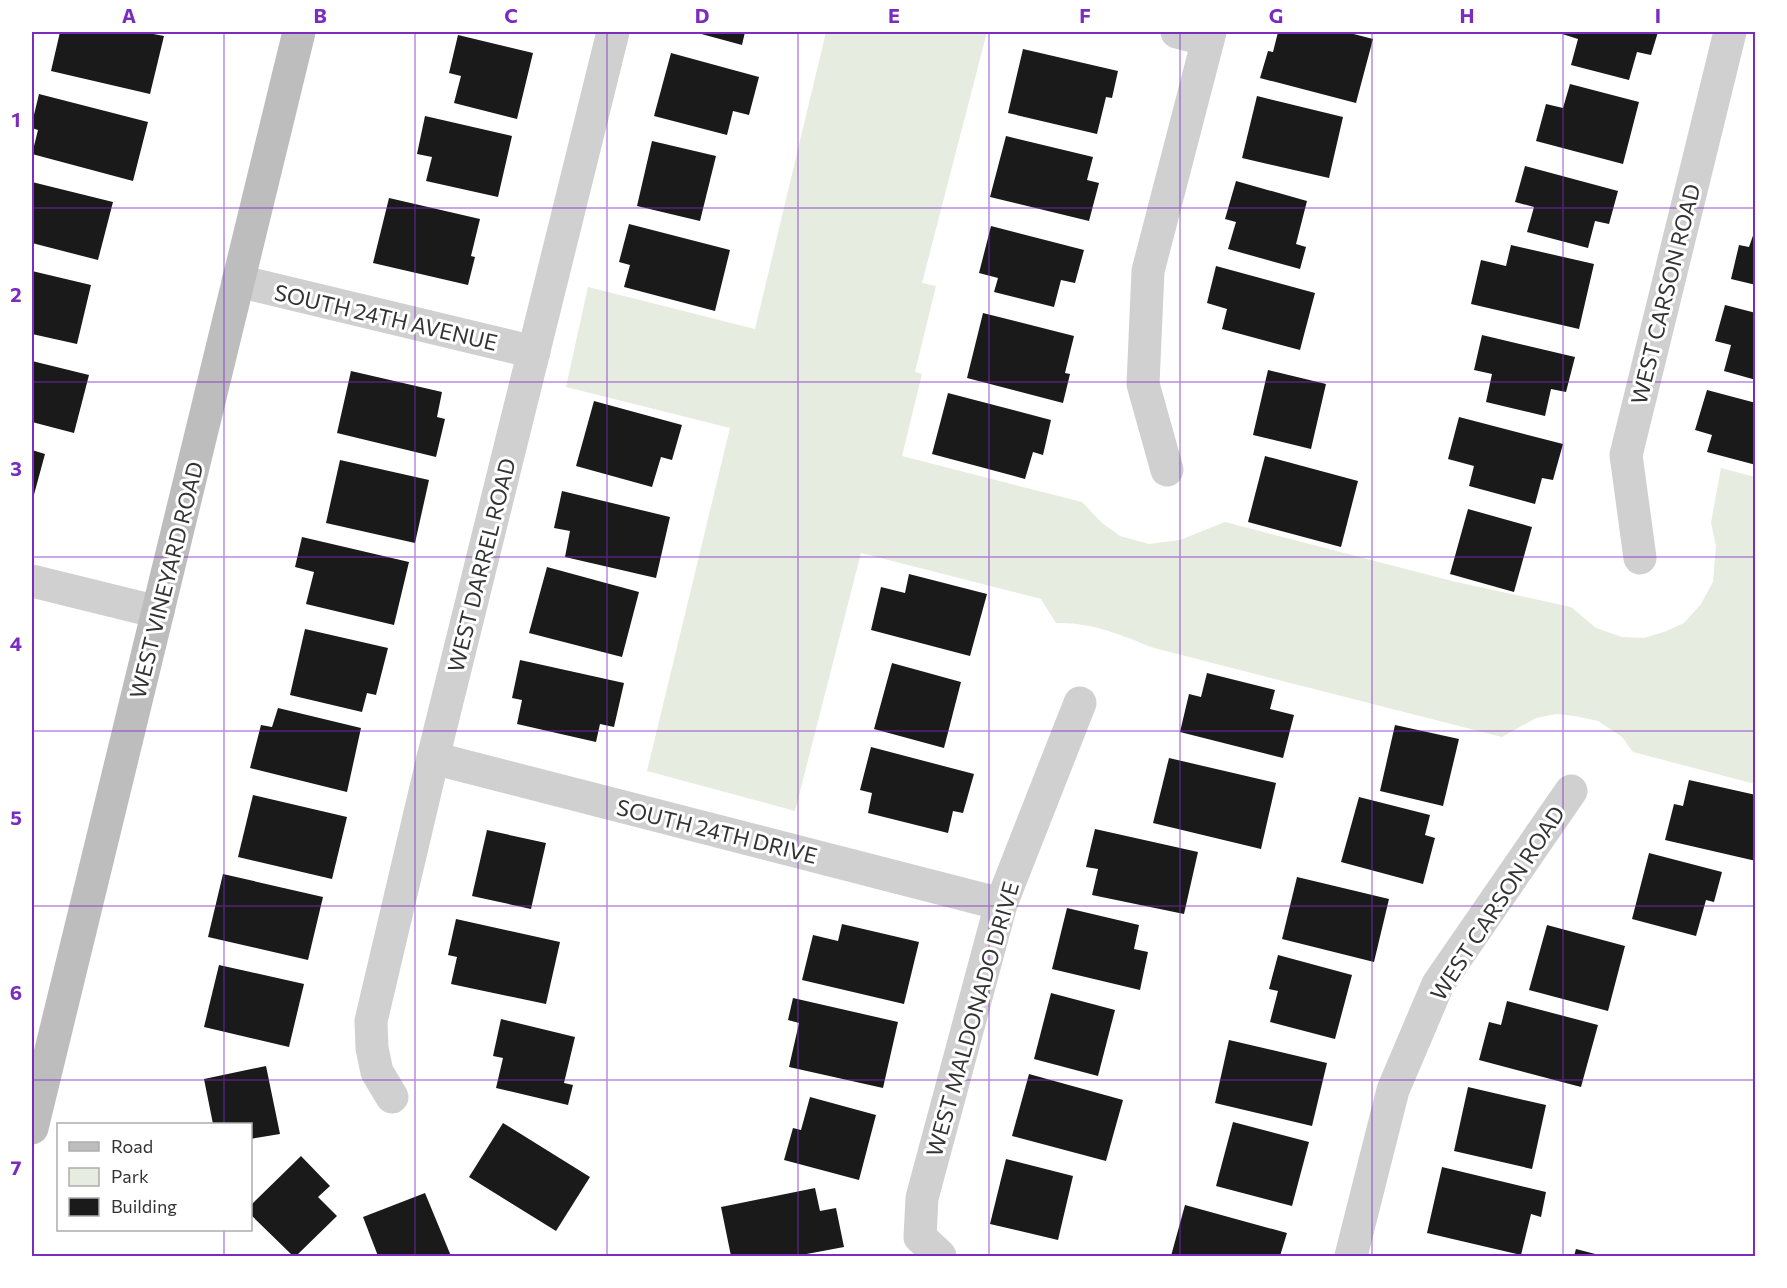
<svg xmlns="http://www.w3.org/2000/svg" width="1787" height="1288" viewBox="0 0 1787 1288" font-family="Commissioner,sans-serif">
  <style>
    .green { fill: #e6ecdf }
    .building { fill: #1a1a1a }
    .lines { fill: none; stroke-linecap: round; stroke-linejoin: round }
    .street { stroke: #d0d0d0; stroke-width: 33 }
    .secondary { stroke: #bdbdbd; stroke-width: 33 }
    .grid { fill: none; stroke: #7b2cbf; stroke-width: 1.5; stroke-opacity: 0.55 }
    .labels { text-anchor: middle; dominant-baseline: central; stroke-width: 6; stroke-linejoin: round; paint-order: stroke }
    .street-label { font-size: 22px; fill: #333; stroke: #fff }
    .neatline { fill: none; stroke: #7b2cbf; stroke-width: 2 }
    .grid-label { font-size: 20px; text-anchor: middle; font-weight: bold; fill: #7b2cbf }
  </style>
  <rect width="100%" height="100%" fill="#fff"/>
  <path class="green" d="M 826,32 L 987,32 L 922,283 L 936,286 L 915,372 L 922,374 L 902,456 L 1082,502 L 1102,523 L 1120,536 L 1149,544 L 1180,540 L 1225,522 L 1452,581 L 1571,607 L 1596,628 L 1622,637 L 1644,638 L 1664,632 L 1684,623 L 1701,604 L 1713,582 L 1716,546 L 1711,523 L 1721,468 L 1755,477 L 1755,784 L 1633,752 L 1622,737 L 1598,721 L 1575,716 L 1556,714 L 1536,718 L 1502,737 L 1154,648 C 1121,635 1092,622 1056,623 L 1041,599 L 861,553 L 795,811 L 647,771 L 730,428 L 566,387 L 588,287 L 755,329 Z"/>
  <g class="building">
    <polygon points="60,32 143,32 164,36 150,94 51,71"/>
    <polygon points="694,32 745,32 742,45"/>
    <polygon points="1278,32 1346,32 1373,39 1356,103 1260,78 1268,51 1273,52"/>
    <polygon points="1559,32 1658,32 1651,55 1637,52 1629,80 1571,65 1578,39 1559,33"/>
    <polygon points="458,35 533,53 517,119 454,103 461,76 449,73"/>
    <polygon points="1023,49 1118,71 1112,98 1106,97 1097,134 1008,113"/>
    <polygon points="671,53 759,77 749,115 733,111 727,135 654,116"/>
    <polygon points="1570,84 1639,102 1623,164 1536,141 1546,104 1563,108"/>
    <polygon points="39,94 148,122 133,181 32,154 38,130 32,128 32,123"/>
    <polygon points="1257,96 1343,117 1329,178 1242,158"/>
    <polygon points="425,116 512,136 498,197 426,181 432,157 417,154"/>
    <polygon points="1006,136 1093,157 1087,180 1099,183 1089,221 990,197"/>
    <polygon points="652,141 716,156 700,221 637,206"/>
    <polygon points="1525,166 1618,191 1609,224 1595,221 1588,248 1527,232 1534,207 1515,202"/>
    <polygon points="1236,181 1307,201 1296,244 1306,247 1300,269 1228,249 1236,222 1225,219"/>
    <polygon points="32,182 113,202 98,260 32,243"/>
    <polygon points="389,198 480,219 471,256 475,257 468,285 373,263"/>
    <polygon points="629,224 730,250 715,311 624,287 630,265 619,262"/>
    <polygon points="991,226 1084,250 1075,283 1061,280 1054,307 994,292 998,278 979,273"/>
    <polygon points="1756,227 1756,285 1731,279 1739,245 1749,247"/>
    <polygon points="1511,245 1594,264 1579,329 1471,304 1481,260 1506,266"/>
    <polygon points="1216,266 1315,293 1300,350 1222,329 1227,309 1207,303"/>
    <polygon points="32,271 91,285 77,344 32,334"/>
    <polygon points="1725,305 1756,313 1756,380 1724,371 1731,345 1715,341"/>
    <polygon points="983,313 1074,336 1065,373 1070,374 1063,403 967,378"/>
    <polygon points="1482,335 1575,357 1566,392 1551,389 1545,416 1486,402 1492,374 1474,370"/>
    <polygon points="32,361 89,375 74,433 32,422"/>
    <polygon points="1268,370 1326,384 1311,449 1253,435"/>
    <polygon points="351,371 442,392 437,417 445,419 436,457 337,433"/>
    <polygon points="1707,390 1756,403 1756,465 1707,452 1712,435 1695,430"/>
    <polygon points="948,393 1051,420 1043,455 1033,452 1025,479 932,454"/>
    <polygon points="594,401 682,425 672,460 661,457 652,487 576,466"/>
    <polygon points="1459,417 1563,444 1553,480 1542,478 1535,504 1469,486 1474,466 1448,459"/>
    <polygon points="32,450 45,454 32,502"/>
    <polygon points="1265,456 1358,481 1341,547 1248,522"/>
    <polygon points="340,460 429,480 415,543 326,523"/>
    <polygon points="562,491 670,517 656,578 565,557 570,531 554,528"/>
    <polygon points="1468,509 1532,527 1514,592 1450,574"/>
    <polygon points="302,537 409,562 394,625 306,604 314,572 295,567"/>
    <polygon points="547,567 639,592 622,657 529,633"/>
    <polygon points="909,574 987,594 970,656 871,630 881,587 905,593"/>
    <polygon points="305,629 388,648 376,695 367,693 362,712 290,695"/>
    <polygon points="520,660 624,683 614,727 600,724 596,742 517,724 522,700 512,698"/>
    <polygon points="892,663 961,682 944,748 874,729"/>
    <polygon points="1207,673 1275,690 1270,709 1294,715 1283,758 1180,732 1189,694 1201,697"/>
    <polygon points="278,708 361,728 347,792 250,768 261,725 272,727"/>
    <polygon points="1395,725 1459,739 1443,806 1380,791"/>
    <polygon points="871,747 974,774 963,813 953,811 948,833 868,813 872,793 860,790"/>
    <polygon points="1169,758 1276,783 1261,849 1153,823"/>
    <polygon points="1689,780 1756,795 1756,861 1665,840 1674,804 1683,806"/>
    <polygon points="253,795 347,817 332,879 238,857"/>
    <polygon points="1359,797 1430,815 1425,835 1435,838 1423,884 1341,862"/>
    <polygon points="1095,829 1198,852 1184,914 1092,895 1098,869 1086,867"/>
    <polygon points="487,830 546,843 531,909 472,896"/>
    <polygon points="1649,853 1722,872 1714,902 1706,900 1696,936 1632,919"/>
    <polygon points="223,874 323,897 308,960 208,937"/>
    <polygon points="1297,877 1389,899 1374,962 1282,939"/>
    <polygon points="1067,908 1139,925 1134,949 1148,952 1140,990 1052,969"/>
    <polygon points="456,919 560,942 546,1004 451,984 457,957 448,955"/>
    <polygon points="842,924 919,942 904,1004 802,980 813,935 838,941"/>
    <polygon points="1547,925 1625,946 1608,1011 1529,990"/>
    <polygon points="1278,955 1352,975 1335,1039 1270,1022 1278,991 1269,989"/>
    <polygon points="219,965 304,984 289,1047 204,1027"/>
    <polygon points="1051,993 1115,1010 1098,1076 1034,1059"/>
    <polygon points="793,998 898,1022 883,1088 789,1067 799,1023 788,1020"/>
    <polygon points="1507,1001 1598,1025 1581,1087 1479,1060 1489,1022 1501,1025"/>
    <polygon points="501,1019 575,1037 564,1083 573,1085 568,1105 496,1088 503,1058 493,1056"/>
    <polygon points="1229,1040 1327,1063 1312,1126 1215,1103"/>
    <polygon points="266,1066 280,1134 250,1139 250,1124 213,1124 204,1079"/>
    <polygon points="1029,1074 1123,1100 1106,1161 1012,1136"/>
    <polygon points="1468,1087 1546,1105 1532,1169 1454,1151"/>
    <polygon points="810,1097 876,1115 859,1180 784,1160 793,1128 801,1130"/>
    <polygon points="1233,1122 1309,1142 1292,1206 1216,1186"/>
    <polygon points="503,1123 590,1177 556,1231 469,1177"/>
    <polygon points="301,1156 330,1186 318,1197 337,1216 296,1256 293,1256 250,1214 250,1206"/>
    <polygon points="1006,1159 1073,1176 1058,1240 990,1224"/>
    <polygon points="1442,1167 1546,1192 1541,1217 1531,1214 1521,1255 1427,1233"/>
    <polygon points="815,1188 820,1211 836,1208 844,1247 796,1256 731,1256 721,1207"/>
    <polygon points="425,1193 451,1256 378,1256 363,1217"/>
    <polygon points="1185,1205 1287,1233 1280,1256 1171,1256"/>
    <polygon points="1576,1249 1603,1256 1574,1256"/>
  </g>
  <g class="lines">
    <g class="street">
      <polyline points="1177,32 1208,40"/>
      <polyline points="238,281 534,352"/>
      <polyline points="1167,470 1143,384 1148,271 1210,32"/>
      <polyline points="1640,558 1626,455 1730,32"/>
      <polyline points="32,581 158,612"/>
      <polyline points="433,758 1001,904"/>
      <polyline points="392,1097 377,1072 372,1048 371,1021 433,758 613,32"/>
      <polyline points="940,1256 920,1237 922,1198 1001,904 1080,703"/>
      <polyline points="1351,1256 1393,1090 1438,984 1571,791"/>
    </g>
    <polyline class="secondary" points="32,1128 299,32"/>
  </g>
  <path class="grid" d="M 224,32 L 224,1124M 415,32 L 415,1256M 607,32 L 607,1256M 798,32 L 798,1256M 989,32 L 989,1256M 1180,32 L 1180,1256M 1372,32 L 1372,1256M 1563,32 L 1563,1256M 32,208 L 1756,208M 32,382 L 1756,382M 32,557 L 1756,557M 32,731 L 1756,731M 32,906 L 1756,906M 32,1080 L 1756,1080M 224,1230 L 224,1256"/>
  <g class="labels">
    <g class="street-label">
      <text transform="translate(1665 294) rotate(-76)">WEST CARSON ROAD</text>
      <text transform="translate(386 317) rotate(13)">SOUTH 24TH AVENUE</text>
      <text transform="translate(481 565) rotate(-76)">WEST DARREL ROAD</text>
      <text transform="translate(166 580) rotate(-76)">WEST VINEYARD ROAD</text>
      <text transform="translate(717 831) rotate(14)">SOUTH 24TH DRIVE</text>
      <text transform="translate(1497 903) rotate(-57)">WEST CARSON ROAD</text>
      <text transform="translate(972 1019) rotate(-74)">WEST MALDONADO DRIVE</text>
    </g>
  </g>
  <rect width="1787" height="1288" fill="none" stroke="#ffffff" stroke-width="66"/>
  <rect x="57" y="1123" width="195" height="108" fill="#ffffff" stroke="#adadad" stroke-width="1.5"/>
  <rect x="69" y="1142" width="30" height="9" fill="#bdbdbd" stroke="#adadad" stroke-width="1.5"/>
  <text x="111" y="1153" font-size="18" fill="#333333">Road</text>
  <rect x="69" y="1168" width="30" height="18" fill="#e6ecdf" stroke="#adadad" stroke-width="1.5"/>
  <text x="111" y="1183" font-size="18" fill="#333333">Park</text>
  <rect x="69" y="1198" width="30" height="18" fill="#1a1a1a" stroke="#adadad" stroke-width="1.5"/>
  <text x="111" y="1213" font-size="18" fill="#333333">Building</text>
  <rect x="33" y="33" width="1721" height="1222" class="neatline"/>
  <g class="grid-label">
    <text x="129" y="23">A</text>
    <text x="320" y="23">B</text>
    <text x="511" y="23">C</text>
    <text x="702" y="23">D</text>
    <text x="894" y="23">E</text>
    <text x="1085" y="23">F</text>
    <text x="1276" y="23">G</text>
    <text x="1467" y="23">H</text>
    <text x="1658" y="23">I</text>
    <text x="16" y="127">1</text>
    <text x="16" y="302">2</text>
    <text x="16" y="476">3</text>
    <text x="16" y="651">4</text>
    <text x="16" y="825">5</text>
    <text x="16" y="1000">6</text>
    <text x="16" y="1175">7</text>
  </g>
</svg>
